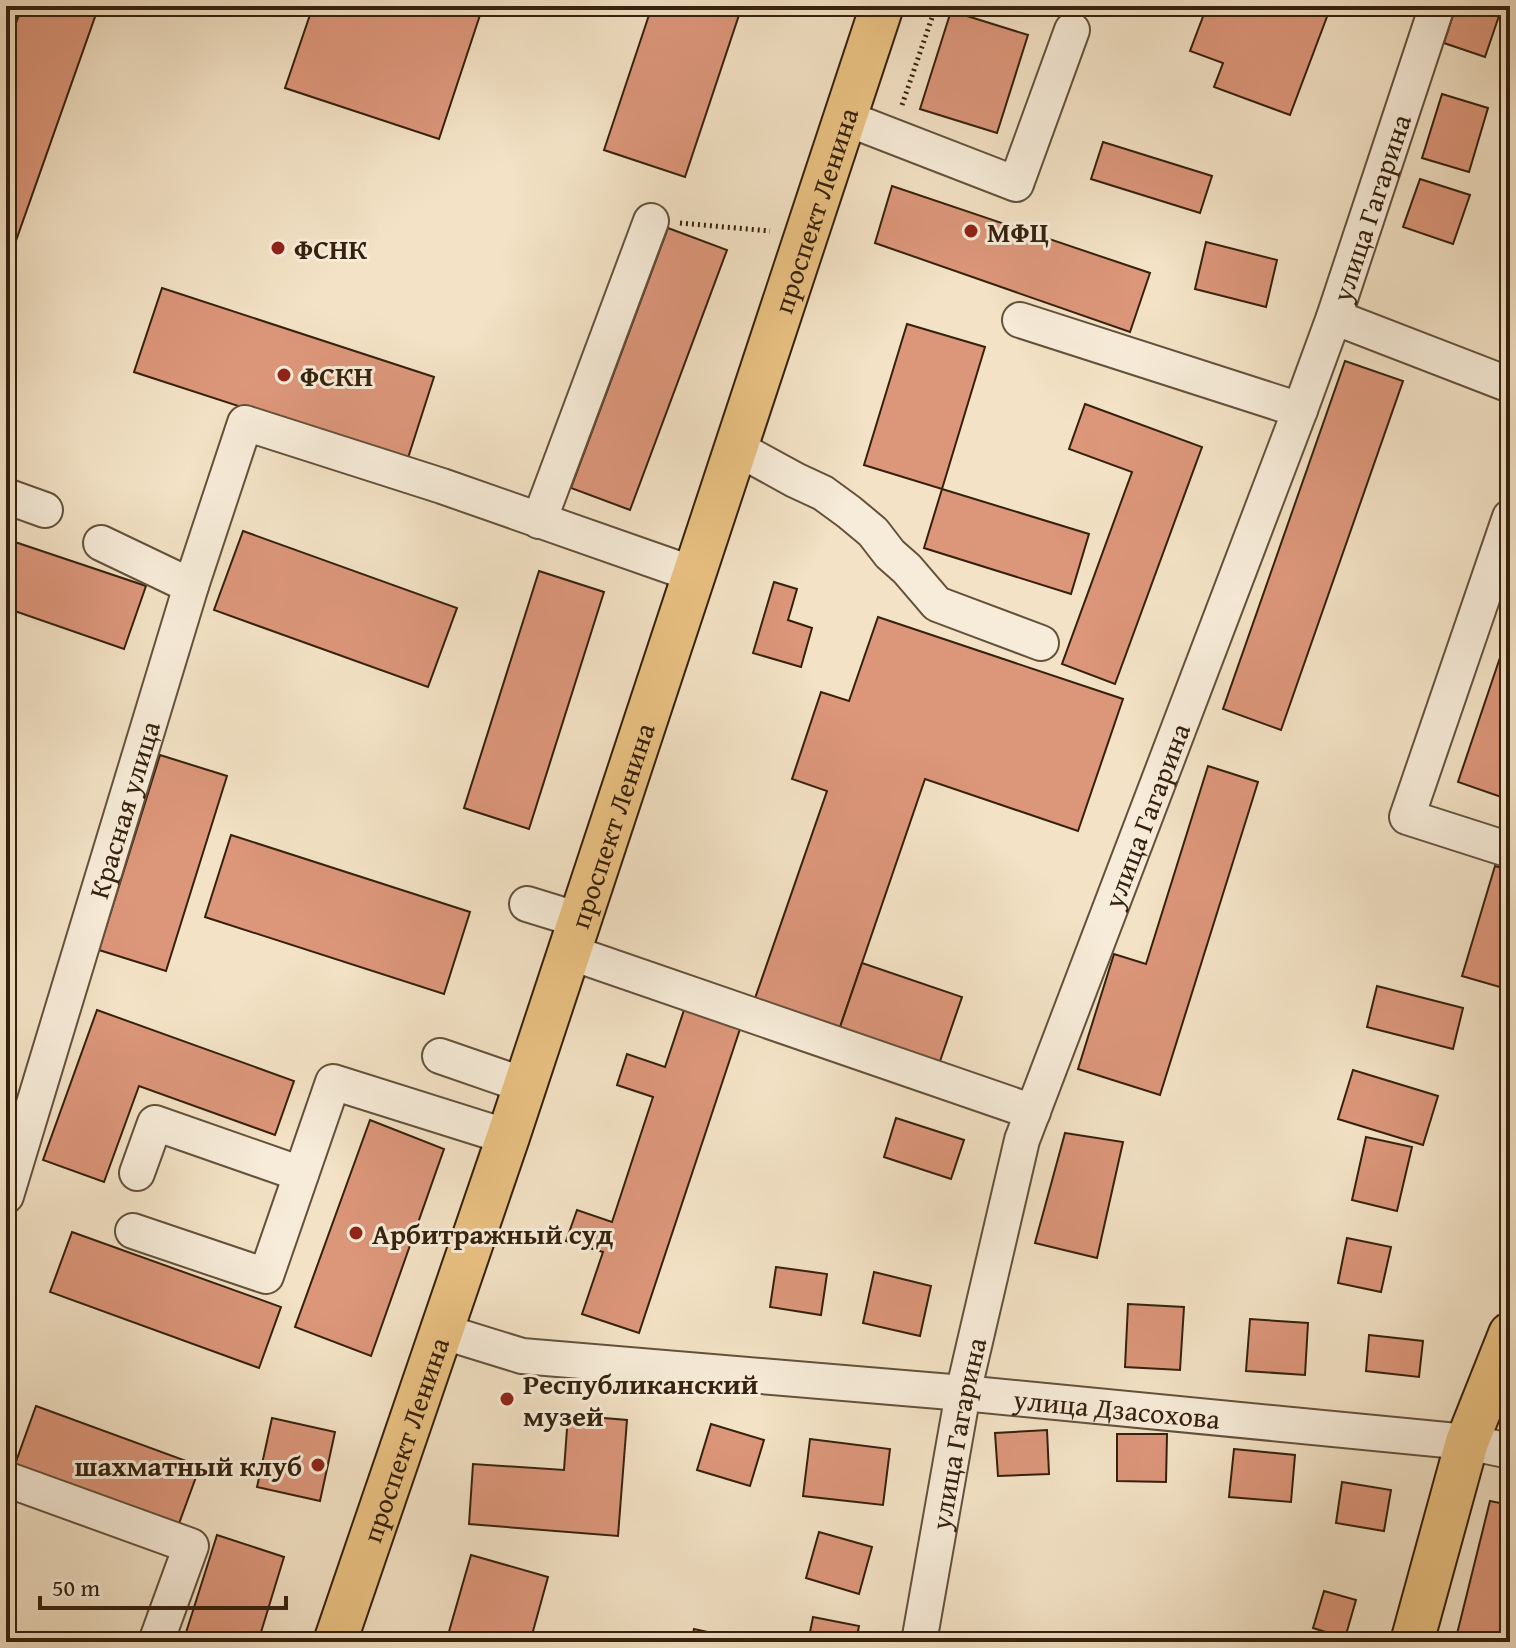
<svg xmlns="http://www.w3.org/2000/svg" width="1516" height="1648" viewBox="0 0 1516 1648" font-family="'Gentium Book Plus',serif">
  <style>
    .building { fill: #dc967a; stroke: #35210d; stroke-width: 2 }
    .lines { fill: none; stroke-linecap: round; stroke-linejoin: round }
    .minor-casing { stroke: #64513b; stroke-width: 38 }
    .major-casing { stroke: #35210d; stroke-width: 46 }
    .path { stroke: #35210d; stroke-width: 5; stroke-dasharray: 2 4; stroke-linecap: butt }
    .minor { stroke: #f7ecd9; stroke-width: 34 }
    .major { stroke: #eac182; stroke-width: 42 }
    .poi-dot { fill: #8f2418; stroke: #f7ecd9; stroke-width: 3 }
    .labels { text-anchor: middle; dominant-baseline: central; stroke-width: 6; stroke-linejoin: round; paint-order: stroke }
    .street-label { font-size: 28px; fill: #35210d; stroke: #f7ecd9 }
    .poi-label { font-size: 28px; font-weight: bold; fill: #35210d; stroke: #f7ecd9; text-anchor: start }
  </style>
  <rect width="100%" height="100%" fill="#f3e2c5"/>
  <filter id="stains"><feTurbulence type="fractalNoise" baseFrequency=".0025" numOctaves="4"/><feColorMatrix values="0 0 0 0 .2 0 0 0 0 .09 0 0 0 0 .02 0 0 0 .5 -.17"/></filter>
  <radialGradient id="worn" r=".72"><stop offset=".6" stop-color="#630" stop-opacity="0"/><stop offset="1" stop-color="#630" stop-opacity=".3"/></radialGradient>
  <g class="building">
    <polygon points="22,6 74,6 96,14 6,269 6,52"/>
    <polygon points="313,6 483,6 439,139 285,88"/>
    <polygon points="652,6 742,6 685,177 604,150"/>
    <polygon points="1207,6 1331,6 1290,115 1214,87 1223,63 1190,51"/>
    <polygon points="1456,6 1502,7 1485,57 1444,43"/>
    <polygon points="951,11 1028,35 997,133 920,109"/>
    <polygon points="1442,94 1488,108 1469,172 1422,158"/>
    <polygon points="1103,142 1212,176 1200,213 1091,179"/>
    <polygon points="1420,179 1470,195 1453,244 1403,227"/>
    <polygon points="892,186 1150,273 1130,332 875,243"/>
    <polygon points="668,228 727,250 630,510 571,488"/>
    <polygon points="1206,242 1277,260 1266,307 1195,289"/>
    <polygon points="162,288 434,377 407,461 134,372"/>
    <polygon points="907,324 985,347 942,489 864,465"/>
    <polygon points="1345,361 1403,381 1281,730 1223,709"/>
    <polygon points="1085,404 1202,447 1115,684 1062,664 1132,472 1069,449"/>
    <polygon points="942,489 1089,534 1071,594 924,548"/>
    <polygon points="243,531 457,608 428,687 214,610"/>
    <polygon points="6,539 146,586 124,649 6,608"/>
    <polygon points="539,571 604,592 529,829 464,808"/>
    <polygon points="774,582 797,589 788,620 812,628 801,667 753,653"/>
    <polygon points="878,617 1123,699 1078,831 925,779 838,1033 753,1004 827,791 792,779 821,692 849,701"/>
    <polygon points="1510,628 1510,800 1458,782"/>
    <polygon points="160,755 227,776 166,971 99,950"/>
    <polygon points="1208,766 1258,782 1160,1095 1078,1069 1114,954 1146,964"/>
    <polygon points="231,835 470,912 444,994 205,917"/>
    <polygon points="1495,866 1510,870 1510,990 1462,976"/>
    <polygon points="862,963 962,997 938,1067 838,1033"/>
    <polygon points="1377,986 1463,1008 1453,1049 1367,1027"/>
    <polygon points="686,1004 742,1023 639,1333 582,1314 603,1252 566,1241 577,1210 612,1222 653,1097 617,1085 627,1054 665,1067"/>
    <polygon points="97,1010 294,1081 275,1135 139,1086 104,1182 43,1160"/>
    <polygon points="1353,1070 1438,1096 1423,1145 1338,1119"/>
    <polygon points="896,1118 964,1140 951,1179 884,1157"/>
    <polygon points="370,1120 444,1149 371,1356 295,1327"/>
    <polygon points="1065,1133 1123,1142 1097,1258 1035,1243"/>
    <polygon points="1366,1137 1412,1147 1397,1211 1352,1200"/>
    <polygon points="72,1232 281,1307 259,1368 50,1292"/>
    <polygon points="1347,1238 1391,1247 1381,1292 1338,1283"/>
    <polygon points="776,1267 827,1274 821,1315 770,1307"/>
    <polygon points="874,1272 931,1286 920,1336 863,1323"/>
    <polygon points="1128,1304 1184,1307 1180,1370 1125,1367"/>
    <polygon points="1250,1319 1308,1323 1305,1375 1246,1371"/>
    <polygon points="1369,1335 1423,1341 1419,1377 1366,1371"/>
    <polygon points="36,1406 200,1466 177,1529 13,1470"/>
    <polygon points="568,1415 627,1420 618,1536 469,1524 473,1464 564,1470"/>
    <polygon points="272,1418 335,1432 320,1501 257,1487"/>
    <polygon points="711,1424 764,1440 750,1486 697,1470"/>
    <polygon points="1047,1430 1049,1474 998,1476 995,1433"/>
    <polygon points="1117,1434 1167,1434 1166,1482 1117,1481"/>
    <polygon points="810,1439 890,1449 883,1505 803,1496"/>
    <polygon points="1234,1449 1295,1455 1291,1502 1229,1497"/>
    <polygon points="1342,1482 1391,1490 1384,1531 1336,1523"/>
    <polygon points="1490,1501 1510,1505 1510,1642 1455,1642"/>
    <polygon points="819,1532 872,1547 859,1594 806,1578"/>
    <polygon points="217,1535 284,1557 258,1642 183,1642"/>
    <polygon points="471,1555 548,1577 530,1642 446,1642"/>
    <polygon points="1324,1591 1356,1600 1345,1638 1313,1628"/>
    <polygon points="813,1617 859,1626 856,1642 808,1642"/>
    <polygon points="694,1629 730,1637 729,1642 691,1642"/>
  </g>
  <g class="lines">
    <g class="minor-casing">
      <g id="minor">
        <polyline points="843,117 1016,184 1072,30"/>
        <polyline points="1334,317 1510,385"/>
        <polyline points="1020,320 1300,410"/>
        <polyline points="735,447 795,480 823,493 849,512 873,532 890,554 907,569 937,604 1041,643"/>
        <polyline points="6,496 45,510"/>
        <polyline points="1510,517 1407,817 1510,850"/>
        <polyline points="539,521 651,221"/>
        <polyline points="101,543 191,586"/>
        <polyline points="527,904 579,920"/>
        <polyline points="569,952 1033,1112"/>
        <polyline points="440,1056 524,1085"/>
        <polyline points="137,1173 155,1123 301,1174"/>
        <path id="s1" d="M 6,1196 L 191,586 L 245,423 L 442,486 L 693,574"/>
        <polyline points="133,1231 266,1276 333,1082 508,1137"/>
        <path id="s2" d="M 441,1331 L 522,1356 L 963,1393 L 1467,1442 L 1510,1451"/>
        <polyline points="6,1479 191,1546 156,1642"/>
        <path id="s3" d="M 919,1642 L 963,1393 L 1022,1140 L 1300,410 L 1334,317 L 1437,6"/>
      </g>
    </g>
    <g class="major-casing">
      <g id="major">
        <path id="s4" d="M 335,1642 L 508,1137 L 882,6"/>
        <polyline points="1412,1642 1467,1442 1510,1334"/>
      </g>
    </g>
    <g class="path">
      <polyline points="902,105 936,6"/>
      <polyline points="680,223 770,231"/>
    </g>
    <use href="#minor" class="minor"/>
    <use href="#major" class="major"/>
  </g>
  <g class="poi-dot">
    <circle cx="971" cy="231" r="8"/>
    <circle cx="278" cy="248" r="8"/>
    <circle cx="284" cy="375" r="8"/>
    <circle cx="356" cy="1233" r="8"/>
    <circle cx="507" cy="1399" r="8"/>
    <circle cx="318" cy="1465" r="8"/>
  </g>
  <g class="labels">
    <g class="street-label">
      <text stroke="none"><textPath href="#s3" startOffset="1508">улица Гагарина</textPath></text>
      <text stroke="none"><textPath href="#s4" startOffset="1510">проспект Ленина</textPath></text>
      <text stroke="none"><textPath href="#s1" startOffset="404">Красная улица</textPath></text>
      <text stroke="none"><textPath href="#s3" startOffset="860">улица Гагарина</textPath></text>
      <text stroke="none"><textPath href="#s4" startOffset="862">проспект Ленина</textPath></text>
      <text stroke="none"><textPath href="#s2" startOffset="682">улица Дзасохова</textPath></text>
      <text stroke="none"><textPath href="#s3" startOffset="212">улица Гагарина</textPath></text>
      <text stroke="none"><textPath href="#s4" startOffset="214">проспект Ленина</textPath></text>
    </g>
    <g class="poi-label">
      <text x="987" y="231">МФЦ</text>
      <text x="294" y="248">ФСНК</text>
      <text x="300" y="375">ФСКН</text>
      <text x="372" y="1233">Арбитражный суд</text>
      <text x="523" y="1383">Республиканский<tspan x="523" dy="32">музей</tspan></text>
      <text x="302" y="1465" text-anchor="end">шахматный клуб</text>
    </g>
  </g>
  <rect width="1516" height="1648" fill="none" stroke="#f3e2c5" stroke-width="32"/>
  <rect x="8" y="8" width="1500" height="1632" fill="none" stroke="#35210d" stroke-width="4"/>
  <rect x="16" y="16" width="1484" height="1616" fill="none" stroke="#35210d" stroke-width="2"/>
  <path d="M40 1596v12h246v-12" fill="none" stroke="#35210d" stroke-width="4"/>
  <text x="52" y="1596" font-size="24" fill="#35210d" stroke="#f7ecd9" stroke-width="6" paint-order="stroke">50 m</text>
  <rect width="100%" height="100%" filter="url(#stains)"/>
  <rect width="100%" height="100%" fill="url(#worn)"/>
</svg>
